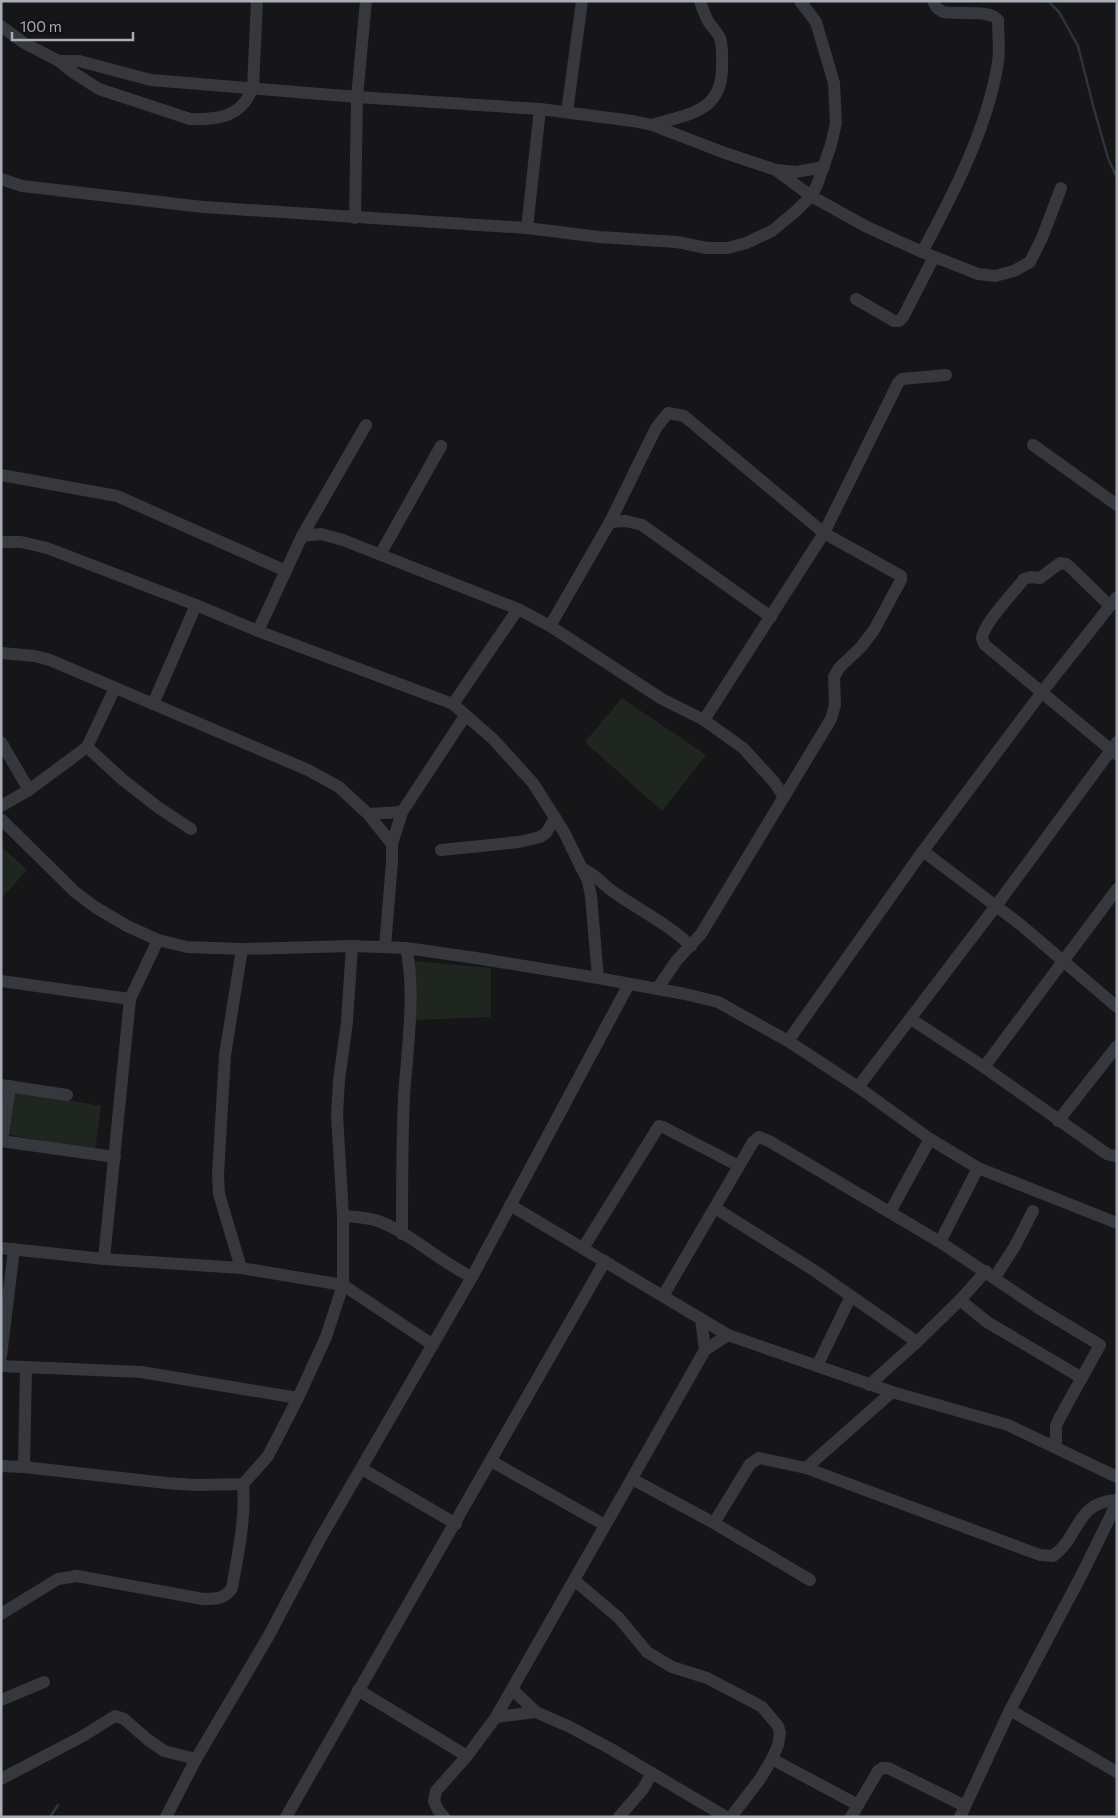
<svg xmlns="http://www.w3.org/2000/svg" width="1118" height="1818" viewBox="0 0 1118 1818" font-family="Commissioner,sans-serif">
  <style>
    .green { fill: #1e261f }
    .lines { fill: none; stroke-linecap: round; stroke-linejoin: round }
    .stream { stroke: #2c353c; stroke-width: 2.5 }
    .minor { stroke: #37383d; stroke-width: 12 }
  </style>
  <rect width="100%" height="100%" fill="#161618"/>
  <g class="green">
    <polygon points="622,698 706,755 662,811 585,742"/>
    <polygon points="1,846 27,870 1,899"/>
    <polygon points="414,961 491,968 491,1017 413,1020"/>
    <polygon points="13,1090 101,1106 95,1150 4,1134"/>
  </g>
  <g class="lines">
    <g class="stream">
      <polyline points="1048,1 1059,12 1078,46 1094,109 1108,158 1117,178"/>
      <polyline points="50,1817 58,1805"/>
    </g>
    <g class="minor">
      <path d="M 1,26 L 24,43 L 59,61 L 74,73 L 99,89 L 190,119 C 219,120 242,117 253,87 L 257,1"/>
      <polyline points="59,61 79,61 151,80 357,97 540,109 633,121 652,125 725,153 776,170 796,172 824,167"/>
      <polyline points="567,112 582,1"/>
      <path d="M 652,125 C 687,114 721,113 722,69 C 722,59 723,47 720,38 C 717,31 710,26 707,19 C 704,13 702,7 700,1"/>
      <polyline points="777,171 811,196 867,227 922,252 978,274 995,276 1014,271 1030,262 1042,238 1061,188"/>
      <polyline points="1,179 22,186 203,207 527,228 599,237 677,242 707,248 728,248 746,243 772,231 796,211 811,196 817,185 831,145 836,123 834,83 816,22 800,1"/>
      <polyline points="355,218 357,97 366,1"/>
      <polyline points="527,228 540,109"/>
      <path d="M 922,252 C 953,195 988,127 998,62 C 1000,49 998,34 998,20 C 991,9 956,15 943,12 L 937,8 L 933,1"/>
      <polyline points="856,299 894,321 899,321 903,317 934,257"/>
      <polyline points="1033,445 1117,505"/>
      <polyline points="1,475 117,496 286,571"/>
      <polyline points="610,522 626,521 642,525 771,617"/>
      <polyline points="302,536 366,425"/>
      <polyline points="1,542 21,542 47,548 196,605 258,631 453,704 493,739 533,783 564,832 588,881 591,896 598,978"/>
      <polyline points="381,553 441,446"/>
      <path d="M 1110,606 L 1070,567 L 1066,564 L 1060,563 L 1040,578 L 1031,577 L 1024,579 C 1015,591 983,624 982,638 C 982,640 984,643 985,645 L 1117,755"/>
      <polyline points="550,626 610,522 656,428 668,413 684,416 824,533 901,576 901,580 874,630 861,647 839,668 834,677 835,705 831,719 701,934 677,960 657,989"/>
      <polyline points="258,631 302,536 321,534 343,540 518,609 550,626 662,699 704,720 743,748 775,783 784,797"/>
      <polyline points="1,653 35,656 50,660 308,770 339,787 368,814 392,844 392,862 385,947"/>
      <polyline points="153,704 196,605"/>
      <polyline points="453,704 518,609"/>
      <polyline points="704,720 824,533 898,383 902,379 946,375"/>
      <polyline points="1,742 29,790"/>
      <polyline points="87,747 123,780 159,808 191,829"/>
      <polyline points="1,806 29,790 87,747 115,688"/>
      <polyline points="368,814 402,812"/>
      <polyline points="1,819 75,892 95,907 127,926 158,940 187,947 242,949 352,946 406,948 476,958 598,978 685,994 718,1002 788,1041 858,1087 930,1139 978,1168 1117,1223"/>
      <polyline points="392,844 402,812 465,716"/>
      <polyline points="441,850 519,842 540,837 546,833 555,818"/>
      <polyline points="923,851 1021,925 1117,1007"/>
      <path d="M 581,868 C 598,875 601,884 615,893 C 641,911 668,924 691,946"/>
      <polyline points="1,981 130,999"/>
      <polyline points="911,1019 984,1067 1107,1154 1114,1156 1117,1155"/>
      <polyline points="788,1041 923,851 1042,692 1117,597"/>
      <polyline points="984,1067 1117,889"/>
      <polyline points="1,1085 67,1095"/>
      <polyline points="858,1087 996,906 1117,742"/>
      <polyline points="1058,1121 1117,1046"/>
      <polyline points="1,1141 115,1157"/>
      <polyline points="2,1141 10,1086"/>
      <polyline points="510,1205 728,1335 892,1392 1008,1425 1117,1477"/>
      <polyline points="715,1208 815,1271 917,1342"/>
      <polyline points="890,1212 930,1139"/>
      <path d="M 343,1216 C 355,1217 367,1217 378,1221 C 409,1232 440,1262 472,1277"/>
      <path d="M 402,1234 C 402,1188 402,1142 404,1096 C 407,1053 416,990 406,948"/>
      <polyline points="940,1242 978,1168"/>
      <polyline points="1,1248 104,1259 241,1268 343,1285 433,1345"/>
      <polyline points="583,1248 659,1126 663,1127 739,1166"/>
      <polyline points="104,1259 130,999 158,940"/>
      <polyline points="241,1268 219,1194 218,1175 225,1055 242,949"/>
      <polyline points="995,1277 1015,1246 1033,1211"/>
      <polyline points="663,1296 753,1142 759,1137 769,1141 940,1242 1037,1307 1100,1345 1059,1419 1056,1426 1056,1448"/>
      <polyline points="960,1300 987,1322 1082,1378"/>
      <polyline points="701,1319 705,1350"/>
      <polyline points="1,1356 14,1249"/>
      <polyline points="1,1366 141,1372 298,1398 326,1337 343,1285 343,1216 337,1115 339,1080 347,1022 352,946"/>
      <polyline points="817,1366 851,1296"/>
      <polyline points="869,1385 917,1342 960,1300 986,1271"/>
      <polyline points="491,1461 605,1525"/>
      <polyline points="1,1466 24,1467 26,1367"/>
      <polyline points="24,1467 166,1483 196,1485 243,1484 268,1456 298,1398"/>
      <polyline points="806,1468 892,1392"/>
      <polyline points="362,1469 456,1524"/>
      <polyline points="632,1479 714,1523 810,1580"/>
      <path d="M 714,1523 L 750,1464 L 759,1458 L 806,1468 L 1040,1555 L 1053,1556 C 1080,1537 1075,1502 1117,1500"/>
      <polyline points="574,1580 619,1618 647,1652 672,1667 707,1678 751,1701 762,1707 778,1726 780,1733 778,1745 772,1759 760,1779 731,1817"/>
      <path d="M 1,1614 L 58,1579 L 77,1576 L 203,1599 C 216,1599 225,1599 232,1588 C 238,1553 246,1519 243,1484"/>
      <polyline points="512,1689 536,1712 570,1727 611,1749 726,1817"/>
      <polyline points="358,1690 467,1756"/>
      <polyline points="1,1700 44,1682"/>
      <polyline points="1010,1710 1117,1772"/>
      <polyline points="496,1717 536,1712"/>
      <polyline points="772,1759 858,1805"/>
      <polyline points="1,1779 83,1736 115,1716 124,1719 147,1739 164,1751 196,1759"/>
      <polyline points="166,1817 196,1759 268,1637 320,1539 472,1277 629,984"/>
      <polyline points="286,1817 605,1261"/>
      <polyline points="444,1817 438,1810 434,1801 436,1791 467,1756 496,1717 705,1350 728,1335"/>
      <polyline points="619,1817 643,1789 652,1773"/>
      <polyline points="851,1817 878,1771 883,1768 888,1768 965,1806"/>
      <polyline points="960,1817 1010,1710 1083,1572 1117,1503"/>
    </g>
  </g>
  <rect width="1118" height="1818" fill="none" stroke="#a8adb8" stroke-width="5"/>
  <path d="M12 32v8h121v-8" fill="none" stroke="#a8adb8" stroke-width="2.5"/>
  <text x="20" y="32" font-size="15" fill="#a8adb8" stroke="#111113" stroke-width="4" paint-order="stroke">100 m</text>
</svg>
